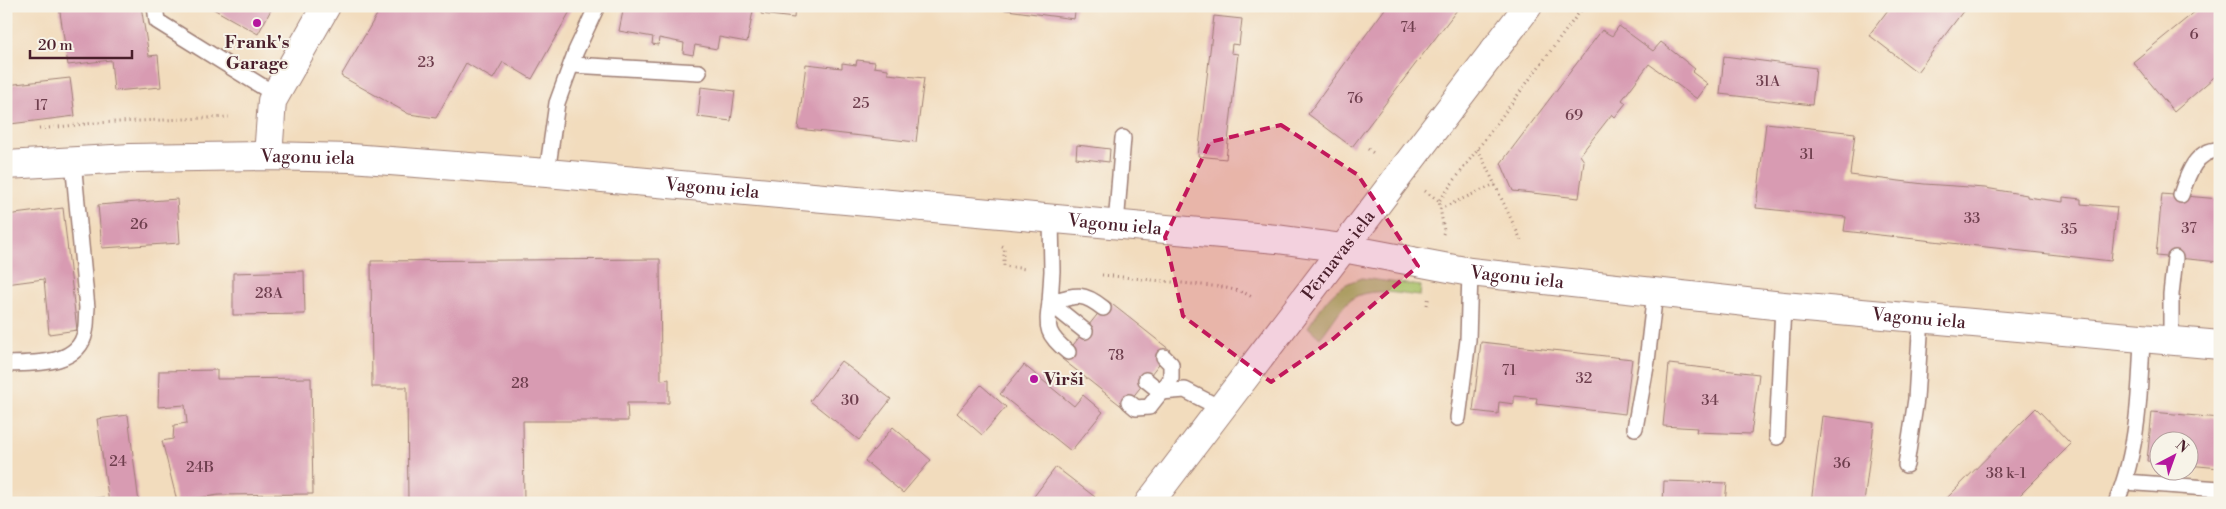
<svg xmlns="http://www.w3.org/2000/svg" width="2226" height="509" viewBox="0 0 2226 509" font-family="'Libre Bodoni',serif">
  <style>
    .green { fill: #a7c066; stroke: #787048 }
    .building { fill: #d89bb2 }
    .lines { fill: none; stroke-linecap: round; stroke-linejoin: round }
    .lane-casing { stroke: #9e7e74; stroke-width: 18 }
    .street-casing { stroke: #9e7e74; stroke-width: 30 }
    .path { stroke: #9e7e74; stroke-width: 3; stroke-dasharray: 1 4; stroke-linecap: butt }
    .lane { stroke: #fff; stroke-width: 15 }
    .street { stroke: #fff; stroke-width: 28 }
    .marked { fill: #c2185b; fill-opacity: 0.2; stroke: #c2185b; stroke-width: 4; stroke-dasharray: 10 6; stroke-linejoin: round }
    .poi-dot { fill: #b5179e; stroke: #f7f3e8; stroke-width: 2 }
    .labels { text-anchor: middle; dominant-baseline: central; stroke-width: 4; stroke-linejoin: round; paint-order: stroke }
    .number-label { font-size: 15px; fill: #6e3e4d }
    .poi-label { font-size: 18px; font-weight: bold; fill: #4a1f2b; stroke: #f7f3e8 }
    .street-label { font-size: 18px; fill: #4a1f2b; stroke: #f7f3e8 }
  </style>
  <rect width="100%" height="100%" fill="#f7f3e8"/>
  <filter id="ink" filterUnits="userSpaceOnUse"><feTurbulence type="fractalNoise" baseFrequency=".02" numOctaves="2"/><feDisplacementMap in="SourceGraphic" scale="10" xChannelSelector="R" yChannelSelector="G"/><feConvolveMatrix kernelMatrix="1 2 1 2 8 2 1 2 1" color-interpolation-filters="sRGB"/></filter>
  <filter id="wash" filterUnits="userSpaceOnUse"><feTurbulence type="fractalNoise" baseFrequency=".0096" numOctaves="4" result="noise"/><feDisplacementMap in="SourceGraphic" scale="20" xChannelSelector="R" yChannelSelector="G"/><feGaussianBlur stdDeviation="1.12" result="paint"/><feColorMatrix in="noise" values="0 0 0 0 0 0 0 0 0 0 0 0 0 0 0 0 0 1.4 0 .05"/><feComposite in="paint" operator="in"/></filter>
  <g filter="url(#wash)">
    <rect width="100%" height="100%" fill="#f2dcbd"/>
    <path class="green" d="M 1362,278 L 1421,286 L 1420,296 C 1398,294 1369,286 1350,300 C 1340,308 1329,328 1320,338 L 1308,327 C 1325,303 1331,287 1362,278 Z"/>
    <g id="blocks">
      <g class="building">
        <polygon points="59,6 141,6 149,56 158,55 161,87 114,91 111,60 68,65"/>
        <polygon points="208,6 273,6 258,34"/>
        <polygon points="382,6 573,6 532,79 503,62 493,79 466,63 436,118 409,114 341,76"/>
        <polygon points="624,6 754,6 747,42 719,37 717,49 695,45 693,55 683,53 684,43 659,38 658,45 652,44 653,37 619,31"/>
        <polygon points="762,6 795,6 794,18 761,14"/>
        <polygon points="977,6 1076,6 1074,19"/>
        <polygon points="1387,6 1460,6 1352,147 1308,114"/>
        <polygon points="1891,6 1967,6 1917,72 1869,35"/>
        <polygon points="2202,6 2220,6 2220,72 2174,112 2133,62"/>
        <polygon points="1214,16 1242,19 1239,45 1232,44 1231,53 1238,54 1226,159 1198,156"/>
        <polygon points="1619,26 1653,51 1661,42 1695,69 1692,72 1708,84 1697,99 1649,64 1622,100 1626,103 1615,117 1612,114 1580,155 1584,161 1579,198 1513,191 1501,163 1602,30 1612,36"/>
        <polygon points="1724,56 1816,68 1812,105 1720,94"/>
        <polygon points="857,60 875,62 874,67 888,69 888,74 924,78 916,142 798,129 806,64 842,68 842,63 856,65"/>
        <polygon points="70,78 75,116 10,124 6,85"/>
        <polygon points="701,87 735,91 731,121 698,117"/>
        <polygon points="1766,123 1855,133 1850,175 1924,184 1985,188 2027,195 2027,197 2063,202 2063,197 2081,199 2081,204 2117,207 2111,261 1844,231 1846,217 1756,208"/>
        <polygon points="1077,145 1110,149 1109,162 1076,158"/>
        <polygon points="2162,194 2220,199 2220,262 2156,256"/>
        <polygon points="177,199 180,243 102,248 98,205"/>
        <polygon points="63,208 77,330 49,334 44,279 6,284 6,215"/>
        <polygon points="660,259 661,380 669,379 669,403 627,403 628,421 523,421 524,503 408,503 407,387 372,387 371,261"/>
        <polygon points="304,271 305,314 233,315 233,273"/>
        <polygon points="1108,301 1170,350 1124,408 1062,359"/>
        <polygon points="1481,342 1632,359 1625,414 1536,404 1537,398 1514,396 1514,404 1499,402 1498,414 1473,411"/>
        <polygon points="841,361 891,399 859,440 810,401"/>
        <polygon points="1669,364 1759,374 1751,434 1696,432 1697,428 1663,426"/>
        <polygon points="1024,365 1074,406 1083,395 1103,412 1071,451 1000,394"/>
        <polygon points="217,370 217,379 311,378 313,494 219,495 177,501 162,441 173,439 174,425 187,423 185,405 158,407 159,371"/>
        <polygon points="981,385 1006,407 982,435 957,413"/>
        <polygon points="2036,408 2071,444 2012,503 1942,503"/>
        <polygon points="2152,412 2220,418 2220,468 2188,465 2188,442 2158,442 2158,462 2147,461"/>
        <polygon points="128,415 139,503 109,503 97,419"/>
        <polygon points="1822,416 1874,423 1864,503 1811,503"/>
        <polygon points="893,427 931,460 903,493 865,461"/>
        <polygon points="1056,467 1095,497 1091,503 1029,503"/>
        <polygon points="1664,481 1727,483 1725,503 1663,503"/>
        <polygon points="103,497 104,503 67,503 67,502"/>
      </g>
    </g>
  </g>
  <g filter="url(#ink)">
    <use href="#blocks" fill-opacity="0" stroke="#9e7e74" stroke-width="1"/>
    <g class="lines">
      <g class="lane-casing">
        <g id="lane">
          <polyline points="155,6 157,21 276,95"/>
          <polyline points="572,65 699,72"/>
          <polyline points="547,173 557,103 576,51 597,6"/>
          <path d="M 2181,195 C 2187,177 2195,149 2220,150"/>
          <polyline points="1051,219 1052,271 1050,303 1085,331"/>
          <polyline points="1116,225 1123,138"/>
          <polyline points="2171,340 2171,294 2175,258"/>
          <path d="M 1068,352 C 1047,335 1046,329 1050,303 C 1075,295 1082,291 1103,308"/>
          <path d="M 6,364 C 33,363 79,366 85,332 C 87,324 86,316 87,308 L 73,161"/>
          <polyline points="1146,380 1161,392 1185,390 1220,408"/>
          <polyline points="1129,402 1136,408 1149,407 1171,379 1171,364 1164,357"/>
          <polyline points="1458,418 1468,340 1470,272"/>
          <polyline points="1635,428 1647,361 1655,292"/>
          <polyline points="1777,437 1783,306"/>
          <polyline points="1906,465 1916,399 1921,318"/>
          <polyline points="2125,482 2220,489"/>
          <path d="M 2116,503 C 2138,451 2140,393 2142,338"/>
        </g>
      </g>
      <g class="street-casing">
        <g id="street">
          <polyline points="268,156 272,101 326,6"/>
          <path id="s1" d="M 6,165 L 131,158 L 268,156 L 351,158 L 547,173 L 1277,239 L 1343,248 L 1470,272 L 1783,306 L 2220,345"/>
          <path id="s2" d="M 1149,503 L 1528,6"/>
        </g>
      </g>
      <g class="path">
        <polyline points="39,129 95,123 229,117"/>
        <polyline points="1368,149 1376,155"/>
        <polyline points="1478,149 1521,240"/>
        <polyline points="1425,191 1439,201"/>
        <polyline points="1440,209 1495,184"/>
        <polyline points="1443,234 1444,231 1439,201 1584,6"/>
        <polyline points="1002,246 1004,247 1004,266 1026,269"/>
        <polyline points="1102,275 1222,287 1243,292 1254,298"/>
        <polyline points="1427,305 1429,296"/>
      </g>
      <use href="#lane" class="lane"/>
      <use href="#street" class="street"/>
    </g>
  </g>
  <path class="marked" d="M 1281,125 L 1358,175 L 1418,266 L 1333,339 L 1271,382 L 1183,316 L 1165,237 L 1210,142 Z"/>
  <g class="poi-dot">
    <circle cx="257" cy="23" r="5"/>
    <circle cx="1034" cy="379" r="5"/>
  </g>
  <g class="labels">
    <g class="number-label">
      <text x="1408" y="27">74</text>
      <text x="2194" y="34">6</text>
      <text x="426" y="62">23</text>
      <text x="1768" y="81">31A</text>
      <text x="1355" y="98">76</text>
      <text x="861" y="103">25</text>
      <text x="41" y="105">17</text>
      <text x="1574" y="115">69</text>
      <text x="1807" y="154">31</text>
      <text x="1972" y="218">33</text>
      <text x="139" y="224">26</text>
      <text x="2189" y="228">37</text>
      <text x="2069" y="229">35</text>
      <text x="269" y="293">28A</text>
      <text x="1116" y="355">78</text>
      <text x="1509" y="370">71</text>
      <text x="1584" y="378">32</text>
      <text x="520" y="383">28</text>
      <text x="850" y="400">30</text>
      <text x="1710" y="400">34</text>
      <text x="118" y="461">24</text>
      <text x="1842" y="463">36</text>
      <text x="200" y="467">24B</text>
      <text x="2006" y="473">38 k-1</text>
    </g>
    <g class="poi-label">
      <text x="257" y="42">Frank's<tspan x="257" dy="21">Garage</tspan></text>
      <text x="1044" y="379" text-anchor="start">Virši</text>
    </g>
    <g class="street-label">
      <text stroke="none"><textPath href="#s1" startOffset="302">Vagonu iela</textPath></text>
      <text stroke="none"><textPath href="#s1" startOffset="708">Vagonu iela</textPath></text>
      <text stroke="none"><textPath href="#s1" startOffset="1112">Vagonu iela</textPath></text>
      <text stroke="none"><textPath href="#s2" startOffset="312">Pērnavas iela</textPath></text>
      <text stroke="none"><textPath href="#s1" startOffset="1518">Vagonu iela</textPath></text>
      <text stroke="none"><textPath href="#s1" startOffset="1922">Vagonu iela</textPath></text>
    </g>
  </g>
  <rect width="2226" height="509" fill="none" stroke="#f7f3e8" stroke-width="25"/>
  <g transform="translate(2174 456) rotate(41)"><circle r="24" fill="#f7f3e8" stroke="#b29e9c"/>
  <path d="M0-4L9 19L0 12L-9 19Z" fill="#b5179e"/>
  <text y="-8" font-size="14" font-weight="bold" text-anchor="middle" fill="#4a1f2b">N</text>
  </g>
  <path d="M30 50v8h102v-8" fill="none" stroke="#4a1f2b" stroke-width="2.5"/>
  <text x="38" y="50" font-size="15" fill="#4a1f2b" stroke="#f7f3e8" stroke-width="4" paint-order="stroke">20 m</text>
</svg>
